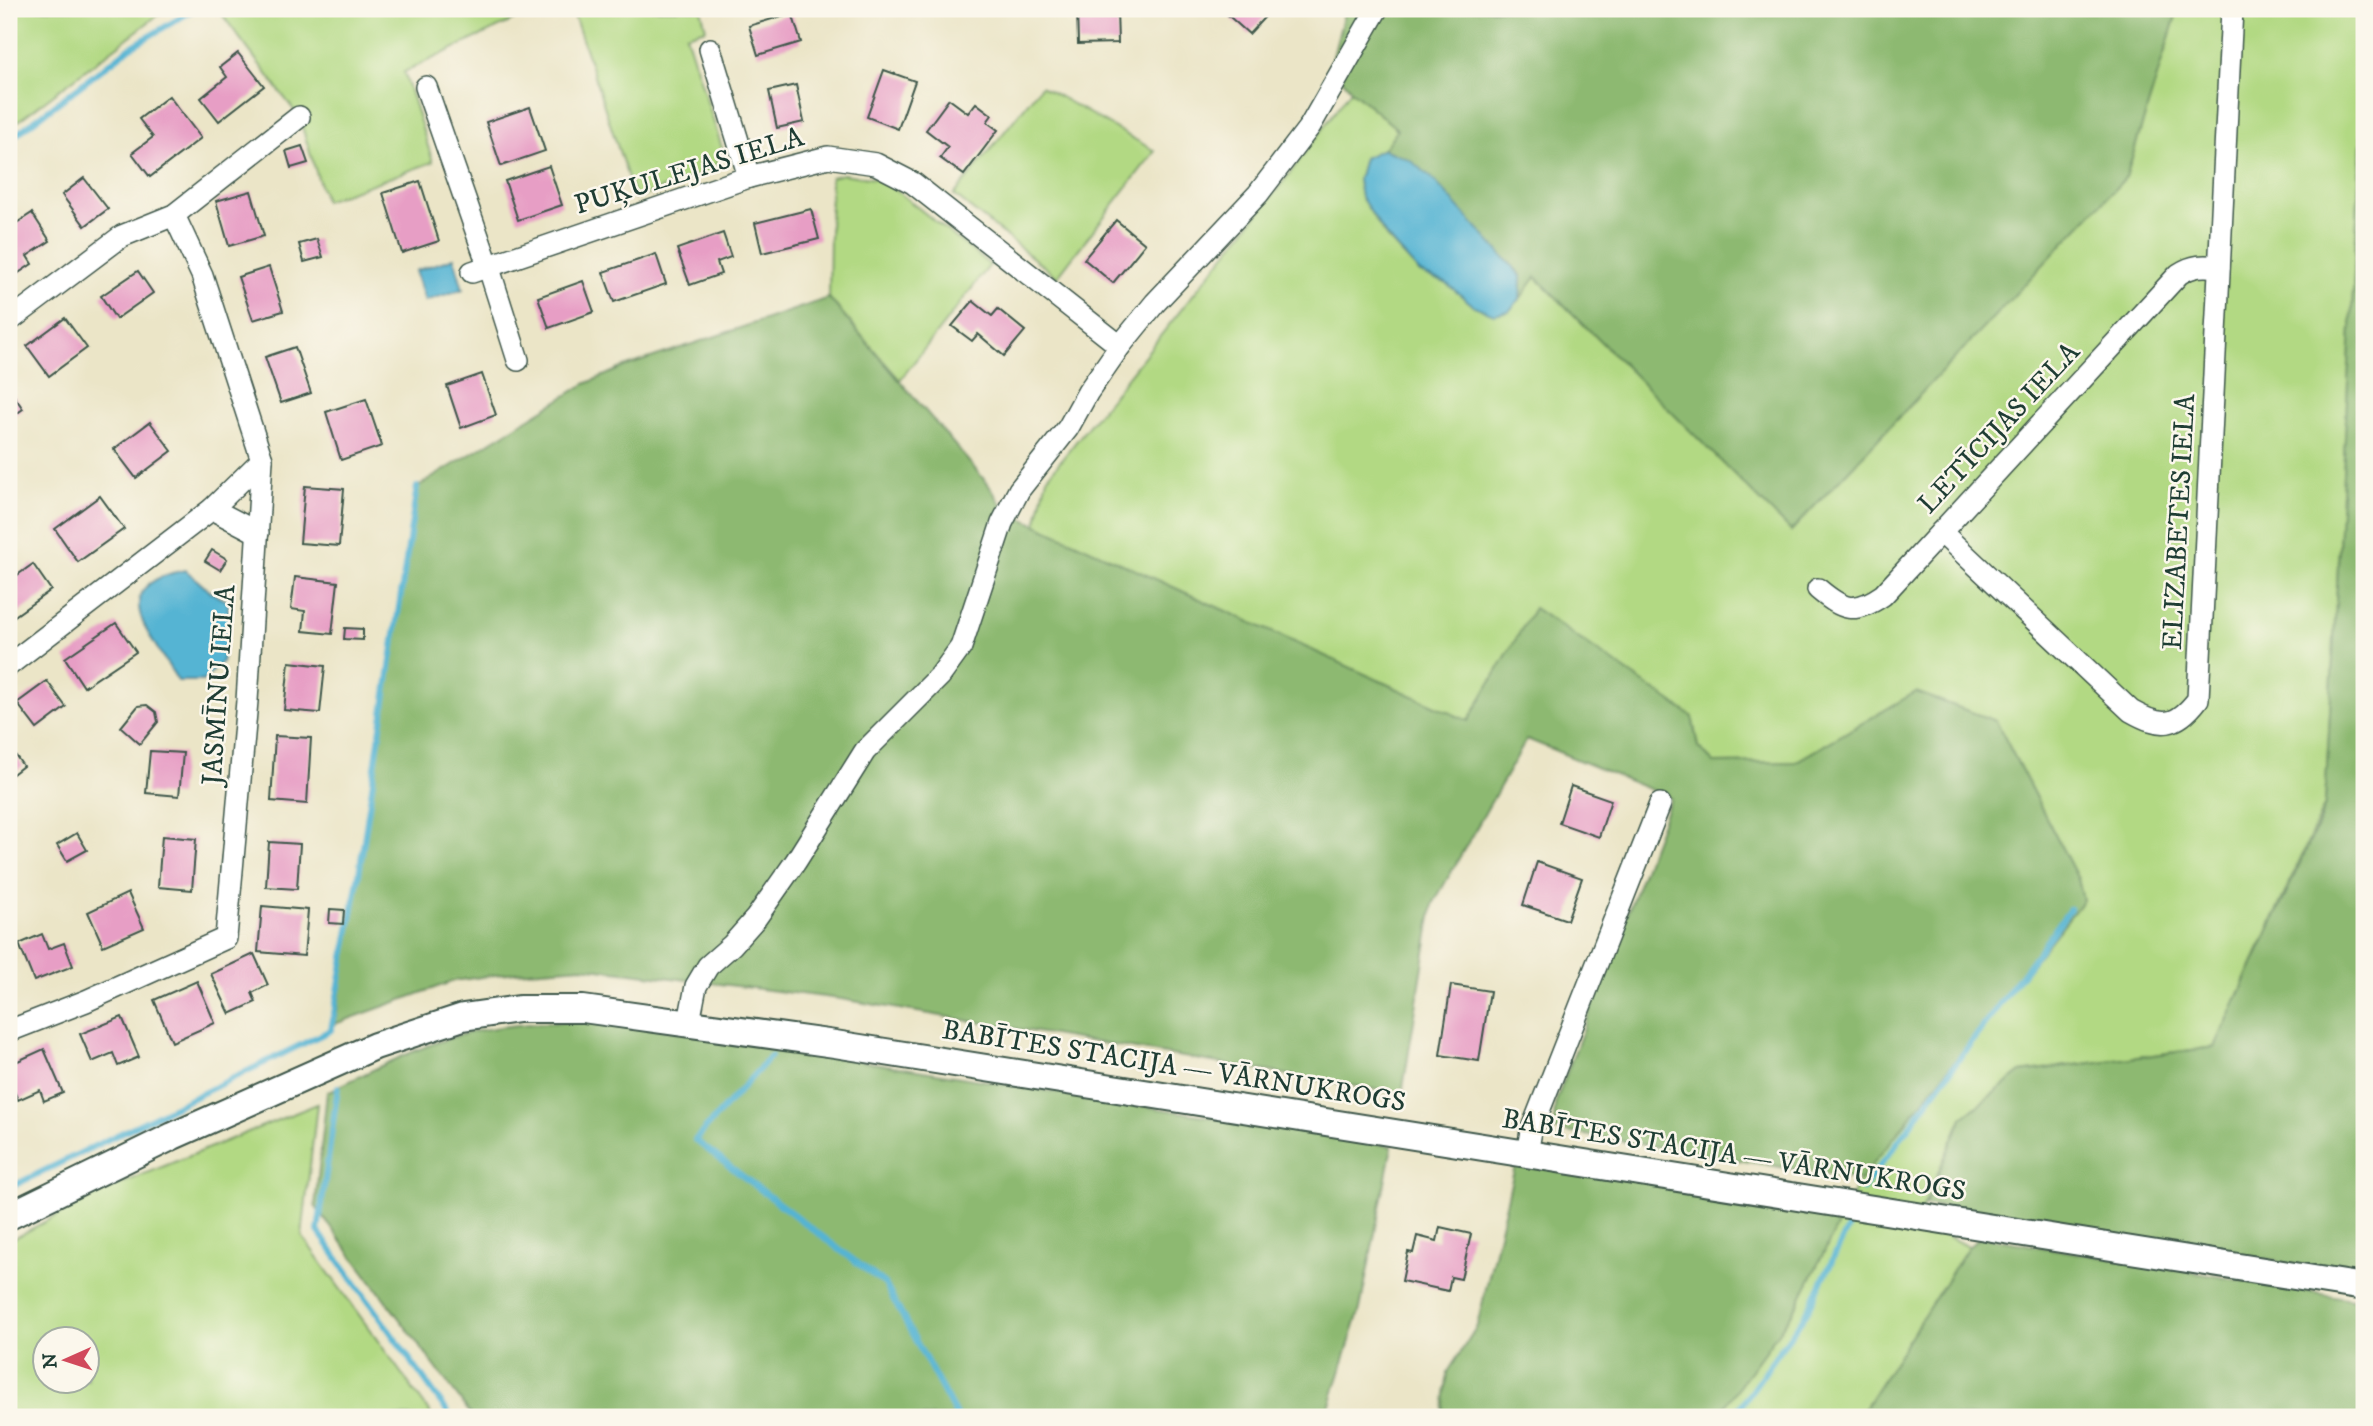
<svg xmlns="http://www.w3.org/2000/svg" width="2373" height="1426" viewBox="0 0 2373 1426" font-family="'IM FELL DW Pica',serif">
  <style>
    .green { fill: #b2d983; stroke: #688b5c; stroke-width: 2; fill-rule: evenodd }
    .forest { fill: #8db971; stroke: #567b52; stroke-width: 2 }
    .water { fill: #55b4d3; stroke: #3a7884; stroke-width: 2 }
    .lines { fill: none; stroke-linecap: round; stroke-linejoin: round }
    .stream { stroke: #55b4d3; stroke-width: 6 }
    .building { fill: #e79ec5 }
    .minor-casing { stroke: #3e564a; stroke-width: 24 }
    .major-casing { stroke: #3e564a; stroke-width: 30 }
    .minor { stroke: #fff; stroke-width: 21 }
    .major { stroke: #fff; stroke-width: 26 }
    .labels { text-anchor: middle; dominant-baseline: central; stroke-width: 5; stroke-linejoin: round; paint-order: stroke }
    .street-label { font-size: 28px; fill: #1f3d34; stroke: #fbf7ec }
  </style>
  <rect width="100%" height="100%" fill="#fbf7ec"/>
  <filter id="ink" filterUnits="userSpaceOnUse"><feTurbulence type="fractalNoise" baseFrequency=".0143" numOctaves="2"/><feDisplacementMap in="SourceGraphic" scale="14" xChannelSelector="R" yChannelSelector="G"/><feConvolveMatrix kernelMatrix="1 2 1 2 8 2 1 2 1" color-interpolation-filters="sRGB"/></filter>
  <filter id="wash" filterUnits="userSpaceOnUse"><feTurbulence type="fractalNoise" baseFrequency=".00686" numOctaves="4" result="noise"/><feDisplacementMap in="SourceGraphic" scale="28" xChannelSelector="R" yChannelSelector="G"/><feGaussianBlur stdDeviation="1.57" result="paint"/><feColorMatrix in="noise" values="0 0 0 0 0 0 0 0 0 0 0 0 0 0 0 0 0 1.4 0 .05"/><feComposite in="paint" operator="in"/></filter>
  <g filter="url(#wash)">
    <rect width="100%" height="100%" fill="#ebe5c7"/>
    <g class="green">
      <polygon points="9,9 163,9 162,12 9,128"/>
      <polygon points="218,9 537,9 404,72 433,162 325,201 299,117"/>
      <polygon points="572,9 701,9 706,29 686,35 723,151 714,169 635,199"/>
      <polygon points="2178,9 2364,9 2364,89 2325,804 2215,1047 2021,1072 1962,1118 1917,1220 1968,1247 1859,1417 1717,1417 1795,1309 1862,1175 2083,900 2078,879 1996,721 1916,692 1795,762 1714,763 1698,747 1692,716 1468,721 1036,525 1047,478 1287,177 1351,90 1398,130 1383,149 1364,158 1358,180 1361,197 1386,237 1420,273 1446,283 1474,306 1509,310 1536,277 1791,531 2126,177"/>
      <polygon points="1041,86 1155,151 1057,277 954,195"/>
      <polygon points="843,174 883,180 990,265 900,380 829,298 831,177"/>
      <path d="M 317,1104 L 302,1236 L 433,1417 L 9,1417 L 9,1241 L 98,1193 ZM 46,1338 L 88,1338 L 88,1380 L 46,1380 Z"/>
    </g>
    <g class="forest">
      <polygon points="1345,9 2178,9 2126,177 1791,531 1536,277 1520,299 1521,275 1410,160 1383,149 1398,130 1351,90 1331,65"/>
      <polygon points="2364,89 2364,1276 1925,1204 1962,1118 2021,1072 2215,1047 2320,820 2325,804"/>
      <polygon points="829,298 988,484 1006,511 1468,721 1534,608 1692,716 1698,747 1714,763 1795,762 1916,692 1996,721 2078,879 2083,900 1860,1180 1554,1130 1555,1104 1671,798 1527,739 1433,904 1402,1094 841,999 582,967 515,972 454,981 335,1024 417,487 585,384 624,367"/>
      <path d="M 582,1021 L 661,1029 L 1392,1146 L 1360,1309 L 1326,1417 L 473,1417 L 315,1206 L 327,1092 C 372,1071 419,1045 468,1033 C 505,1024 544,1023 582,1021 Z"/>
      <polygon points="1517,1158 1844,1213 1795,1309 1717,1417 1442,1417 1448,1372 1477,1326"/>
      <polygon points="1981,1237 2364,1301 2364,1417 1859,1417 1968,1247"/>
    </g>
    <g class="water">
      <polygon points="1383,149 1410,160 1431,177 1521,276 1520,299 1509,311 1494,314 1474,306 1446,283 1420,273 1387,237 1361,197 1358,180 1364,158"/>
      <polygon points="454,258 463,289 425,301 415,271"/>
      <path d="M 185,570 C 200,581 211,596 228,601 L 229,624 L 222,662 L 203,681 L 178,681 C 151,635 102,586 185,570 Z"/>
    </g>
    <g class="lines">
      <g class="stream">
        <polyline points="9,140 131,47 195,9"/>
        <polyline points="771,1056 695,1140 885,1284 957,1417"/>
        <polyline points="338,1087 318,1231 451,1417"/>
        <polyline points="9,1188 331,1030 359,874 417,487"/>
        <polyline points="1863,1189 2070,909"/>
        <polyline points="1733,1417 1807,1312 1852,1220"/>
      </g>
    </g>
    <g id="blocks">
      <g class="building">
        <polygon points="1077,9 1117,9 1118,43 1078,44"/>
        <polygon points="1221,9 1272,9 1249,34"/>
        <polygon points="792,13 801,42 758,55 749,26"/>
        <polygon points="238,53 264,86 219,121 201,98 227,77 220,67"/>
        <polygon points="884,70 915,81 898,129 867,117"/>
        <polygon points="796,85 804,122 777,128 769,91"/>
        <polygon points="169,96 201,138 150,177 132,153 153,137 139,119"/>
        <polygon points="949,99 968,113 976,103 992,115 987,122 998,130 964,175 940,158 948,147 926,130"/>
        <polygon points="530,107 545,151 501,166 486,122"/>
        <polygon points="302,146 308,163 291,168 286,151"/>
        <polygon points="549,166 562,205 518,220 505,181"/>
        <polygon points="84,178 108,209 85,226 62,195"/>
        <polygon points="420,181 439,241 402,253 383,193"/>
        <polygon points="251,191 264,236 229,246 216,201"/>
        <polygon points="811,209 819,239 762,253 755,223"/>
        <polygon points="32,213 50,241 27,256 32,264 11,278 9,274 9,254 17,248 9,235 9,228"/>
        <polygon points="1116,220 1145,244 1113,283 1084,259"/>
        <polygon points="723,233 731,257 717,262 721,274 690,285 677,249"/>
        <polygon points="317,239 323,257 304,262 299,244"/>
        <polygon points="656,254 666,284 614,302 603,272"/>
        <polygon points="269,267 283,311 253,320 238,277"/>
        <polygon points="138,271 153,293 116,319 101,296"/>
        <polygon points="583,281 594,312 549,328 538,297"/>
        <polygon points="973,301 992,316 998,309 1025,331 1004,356 978,334 972,341 952,326"/>
        <polygon points="65,318 87,348 49,376 27,346"/>
        <polygon points="295,347 311,393 281,403 265,357"/>
        <polygon points="482,374 496,415 461,428 447,386"/>
        <polygon points="9,388 23,409 9,419"/>
        <polygon points="366,399 382,446 341,460 326,412"/>
        <polygon points="150,422 172,451 136,478 114,449"/>
        <polygon points="305,486 344,489 339,546 300,543"/>
        <polygon points="100,496 124,529 78,562 55,529"/>
        <polygon points="212,550 227,559 220,570 205,561"/>
        <polygon points="33,564 51,590 9,620 9,581"/>
        <polygon points="295,577 338,582 332,634 303,631 305,611 291,609"/>
        <polygon points="116,623 136,652 84,687 65,658"/>
        <polygon points="345,628 363,629 363,640 344,639"/>
        <polygon points="289,662 325,666 320,713 284,710"/>
        <polygon points="47,681 66,707 37,729 17,703"/>
        <polygon points="147,705 156,712 158,722 140,744 121,727 138,706"/>
        <polygon points="275,736 311,738 307,804 271,801"/>
        <polygon points="9,746 23,766 9,777"/>
        <polygon points="150,751 183,753 179,796 146,793"/>
        <polygon points="1571,786 1611,800 1599,837 1559,823"/>
        <polygon points="77,833 87,850 67,861 57,845"/>
        <polygon points="162,836 196,839 192,890 158,887"/>
        <polygon points="269,842 300,844 297,889 266,887"/>
        <polygon points="1537,862 1582,878 1567,920 1523,905"/>
        <polygon points="128,893 144,928 103,946 88,912"/>
        <polygon points="262,906 308,910 304,956 258,952"/>
        <polygon points="330,909 344,910 343,924 329,923"/>
        <polygon points="42,934 48,949 64,943 73,966 34,981 19,944"/>
        <polygon points="254,954 268,985 252,993 256,1002 230,1014 211,974"/>
        <polygon points="197,981 215,1023 172,1042 154,1000"/>
        <polygon points="1451,985 1490,991 1479,1061 1440,1055"/>
        <polygon points="122,1017 139,1057 118,1066 113,1053 92,1062 80,1034"/>
        <polygon points="44,1049 63,1093 44,1101 40,1090 18,1100 9,1080 9,1065"/>
        <polygon points="1440,1227 1471,1234 1461,1279 1451,1277 1448,1291 1402,1281 1408,1252 1413,1253 1417,1236 1437,1241"/>
      </g>
    </g>
  </g>
  <g filter="url(#ink)">
    <use href="#blocks" fill-opacity="0" stroke="#3e564a" stroke-width="2"/>
    <g class="lines">
      <g class="minor-casing">
        <g id="minor">
          <polyline points="710,49 749,177"/>
          <polyline points="426,87 488,265 518,360"/>
          <polyline points="472,272 749,177 828,157 876,164 913,183 1120,346"/>
          <polyline points="9,321 122,236 174,215 299,117"/>
          <polyline points="212,509 258,533"/>
          <path d="M 1941,532 L 2131,711 C 2161,728 2176,728 2198,699 L 2232,9"/>
          <path d="M 1818,589 C 1843,610 1854,615 1883,595 L 2179,274 C 2193,265 2203,265 2219,267"/>
          <polyline points="9,665 212,509 262,460"/>
          <polyline points="689,1022 696,986 708,966 732,945 756,918 796,861 865,751 940,676 961,647 1002,523 1019,490 1068,428 1088,392 1120,346 1155,303 1258,194 1310,126 1377,9"/>
          <polyline points="9,1031 86,1001 226,938 247,701 262,460 202,275 174,215"/>
          <polyline points="1527,1154 1531,1131 1660,804"/>
        </g>
      </g>
      <g class="major-casing">
        <polyline id="major" points="9,1216 173,1136 375,1046 463,1017 519,1009 583,1009 835,1044 2364,1287"/>
      </g>
      <use href="#minor" class="minor"/>
      <use href="#major" class="major"/>
    </g>
  </g>
  <g class="labels">
    <g class="street-label">
      <text transform="translate(689 171) rotate(-17)">PUĶULEJAS IELA</text>
      <text transform="translate(1999 428) rotate(-47)">LETĪCIJAS IELA</text>
      <text transform="translate(2179 522) rotate(-87)">ELIZABETES IELA</text>
      <text transform="translate(219 685) rotate(-86)">JASMĪNU IELA</text>
      <text transform="translate(1174 1066) rotate(9)">BABĪTES STACIJA — VĀRNUKROGS</text>
      <text transform="translate(1734 1155) rotate(9)">BABĪTES STACIJA — VĀRNUKROGS</text>
    </g>
  </g>
  <rect width="2373" height="1426" fill="none" stroke="#fbf7ec" stroke-width="35"/>
  <g transform="translate(66 1360) rotate(267)"><circle r="33" fill="#fbf7ec" stroke="#a3ada2" stroke-width="2"/>
  <path d="M0-5L12 26L0 18L-12 26Z" fill="#d1495b"/>
  <text y="-10" font-size="19" font-weight="bold" text-anchor="middle" fill="#1f3d34">N</text>
  </g>
</svg>
